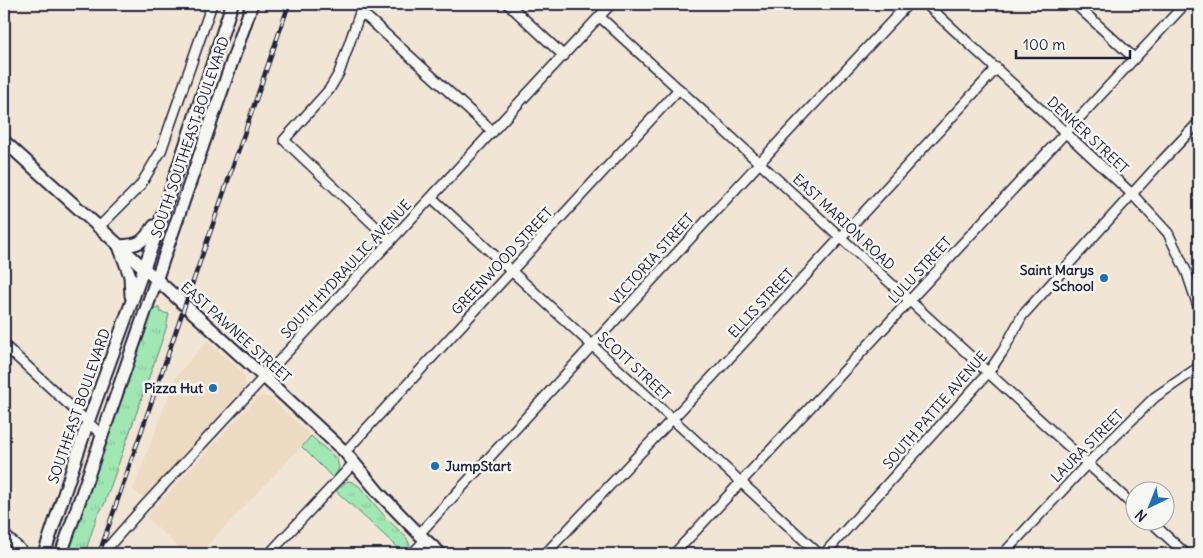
<svg xmlns="http://www.w3.org/2000/svg" width="1203" height="558" viewBox="0 0 1203 558" font-family="Delius,sans-serif">
  <style>
    .built { fill: #eddac2 }
    .grass { fill: url(#grass-tufts); stroke: #618478 }
    .lines { fill: none; stroke-linecap: round; stroke-linejoin: round }
    .minor-casing { stroke: #22223b; stroke-width: 12 }
    .major-casing { stroke: #22223b; stroke-width: 15 }
    .minor { stroke: #f6f6f2; stroke-width: 9 }
    .major { stroke: #f6f6f2; stroke-width: 11 }
    .rail-casing { stroke: #22223b; stroke-width: 4.5 }
    .rail { stroke: #f6f6f2; stroke-width: 2.5; stroke-dasharray: 8; stroke-linecap: butt }
    .poi-dot { fill: #1f6fb2; stroke: #f6f6f2; stroke-width: 2 }
    .labels { text-anchor: middle; dominant-baseline: central; stroke-width: 5; stroke-linejoin: round; paint-order: stroke }
    .street-label { font-size: 14px; fill: #22223b; stroke: #f6f6f2 }
    .poi-label { font-size: 14px; font-weight: bold; fill: #22223b; stroke: #f6f6f2; text-anchor: end }
  </style>
  <defs>
    <pattern id="grass-tufts" width="24" height="20" patternUnits="userSpaceOnUse" patternTransform="scale(1.25)"><rect width="24" height="20" fill="#a0e7b4"/><path d="M3 7l-1-3M5 7V3M7 7l1-3M15 17l-1-3M17 17v-4M19 17l1-3" fill="none" stroke="#8ac69c"/></pattern>
  </defs>
  <rect width="100%" height="100%" fill="#f1e6d6"/>
  <filter id="ink" filterUnits="userSpaceOnUse"><feTurbulence type="fractalNoise" baseFrequency=".02" numOctaves="2"/><feDisplacementMap in="SourceGraphic" scale="10" xChannelSelector="R" yChannelSelector="G"/><feConvolveMatrix kernelMatrix="1 2 1 2 8 2 1 2 1" color-interpolation-filters="sRGB"/></filter>
  <g filter="url(#ink)">
    <g class="built">
      <polygon points="207,341 242,372 245,378 245,387 237,397 143,498 133,490 176,376"/>
      <polygon points="261,396 271,398 311,436 199,554 186,554 146,517 257,398"/>
    </g>
    <g class="grass">
      <polygon points="159,307 160,312 169,314 166,329 104,505 97,516 86,550 89,553 88,554 66,554 150,314 152,311"/>
      <polygon points="311,436 337,459 339,468 334,479 302,447"/>
      <polygon points="347,481 353,482 359,486 387,519 406,537 410,545 410,549 406,554 405,554 336,491"/>
    </g>
    <g class="lines">
      <g class="minor-casing">
        <g id="minor">
          <polyline points="363,4 339,73 329,90 284,140 391,241"/>
          <polyline points="508,4 564,56"/>
          <polyline points="926,4 1132,194 1168,233 1187,273 1199,309"/>
          <polyline points="1075,4 1134,58"/>
          <polyline points="360,14 368,18 493,132"/>
          <polyline points="600,17 1136,508"/>
          <polyline points="432,198 819,554"/>
          <polyline points="98,228 140,186 161,151 212,4"/>
          <polyline points="4,345 103,436"/>
          <polyline points="345,452 679,89"/>
          <polyline points="1149,520 1186,554"/>
          <polyline points="4,534 26,554"/>
          <polyline points="419,534 787,133 908,4"/>
          <polyline points="102,554 146,504 264,377 611,4"/>
          <polyline points="269,554 354,463"/>
          <polyline points="412,554 425,540"/>
          <polyline points="545,554 712,377 997,68"/>
          <polyline points="674,554 1185,4"/>
          <polyline points="824,554 988,373 1003,351 1022,316 1160,163 1199,122"/>
          <polyline points="1003,554 1087,464 1155,397 1199,367"/>
        </g>
      </g>
      <g class="major-casing">
        <g id="major">
          <polyline points="4,141 264,377 345,452 379,493 419,534 441,554"/>
          <path d="M 131,296 L 130,276 L 119,246 C 140,245 142,243 154,226"/>
          <polyline points="44,554 88,422 152,246 232,4"/>
          <polyline points="61,554 252,4"/>
        </g>
      </g>
      <use href="#minor" class="minor"/>
      <use href="#major" class="major"/>
      <g class="rail-casing">
        <polyline id="rail" points="99,554 289,4"/>
      </g>
      <use href="#rail" class="rail"/>
    </g>
  </g>
  <g class="poi-dot">
    <circle cx="1104" cy="278" r="5"/>
    <circle cx="213" cy="388" r="5"/>
    <circle cx="435" cy="466" r="5"/>
  </g>
  <g class="labels">
    <g class="street-label">
      <text transform="translate(1088 135) rotate(43)">DENKER STREET</text>
      <text transform="translate(190 137) rotate(-71)">SOUTH SOUTHEAST BOULEVARD</text>
      <text transform="translate(844 222) rotate(43)">EAST MARION ROAD</text>
      <text transform="translate(652 259) rotate(-48)">VICTORIA STREET</text>
      <text transform="translate(502 261) rotate(-47)">GREENWOOD STREET</text>
      <text transform="translate(346 269) rotate(-47)">SOUTH HYDRAULIC AVENUE</text>
      <text transform="translate(920 270) rotate(-47)">LULU STREET</text>
      <text transform="translate(761 303) rotate(-47)">ELLIS STREET</text>
      <text transform="translate(236 332) rotate(42)">EAST PAWNEE STREET</text>
      <text transform="translate(634 366) rotate(43)">SCOTT STREET</text>
      <text transform="translate(79 406) rotate(-71)">SOUTHEAST BOULEVARD</text>
      <text transform="translate(935 410) rotate(-49)">SOUTH PATTIE AVENUE</text>
      <text transform="translate(1087 446) rotate(-45)">LAURA STREET</text>
    </g>
    <g class="poi-label">
      <text x="1094" y="270">Saint Marys<tspan x="1094" dy="16">School</tspan></text>
      <text x="203" y="388">Pizza Hut</text>
      <text x="445" y="466" text-anchor="start">JumpStart</text>
    </g>
  </g>
  <rect width="1203" height="558" fill="none" stroke="#f6f6f2" stroke-width="20"/>
  <rect x="10" y="10" width="1183" height="538" fill="none" stroke="#22223b" stroke-width="2" filter="url(#ink)"/>
  <g transform="translate(1150 506) rotate(223)"><circle r="24" fill="#f6f6f2" stroke="#a1a1a9"/>
  <path d="M0-4L9 19L0 12L-9 19Z" fill="#1f6fb2"/>
  <text y="-8" font-size="14" font-weight="bold" text-anchor="middle" fill="#22223b">N</text>
  </g>
  <path d="M1016 50v8h114v-8" fill="none" stroke="#22223b" stroke-width="2.5"/>
  <text x="1023" y="50" font-size="15" fill="#22223b" stroke="#f6f6f2" stroke-width="4" paint-order="stroke">100 m</text>
</svg>
